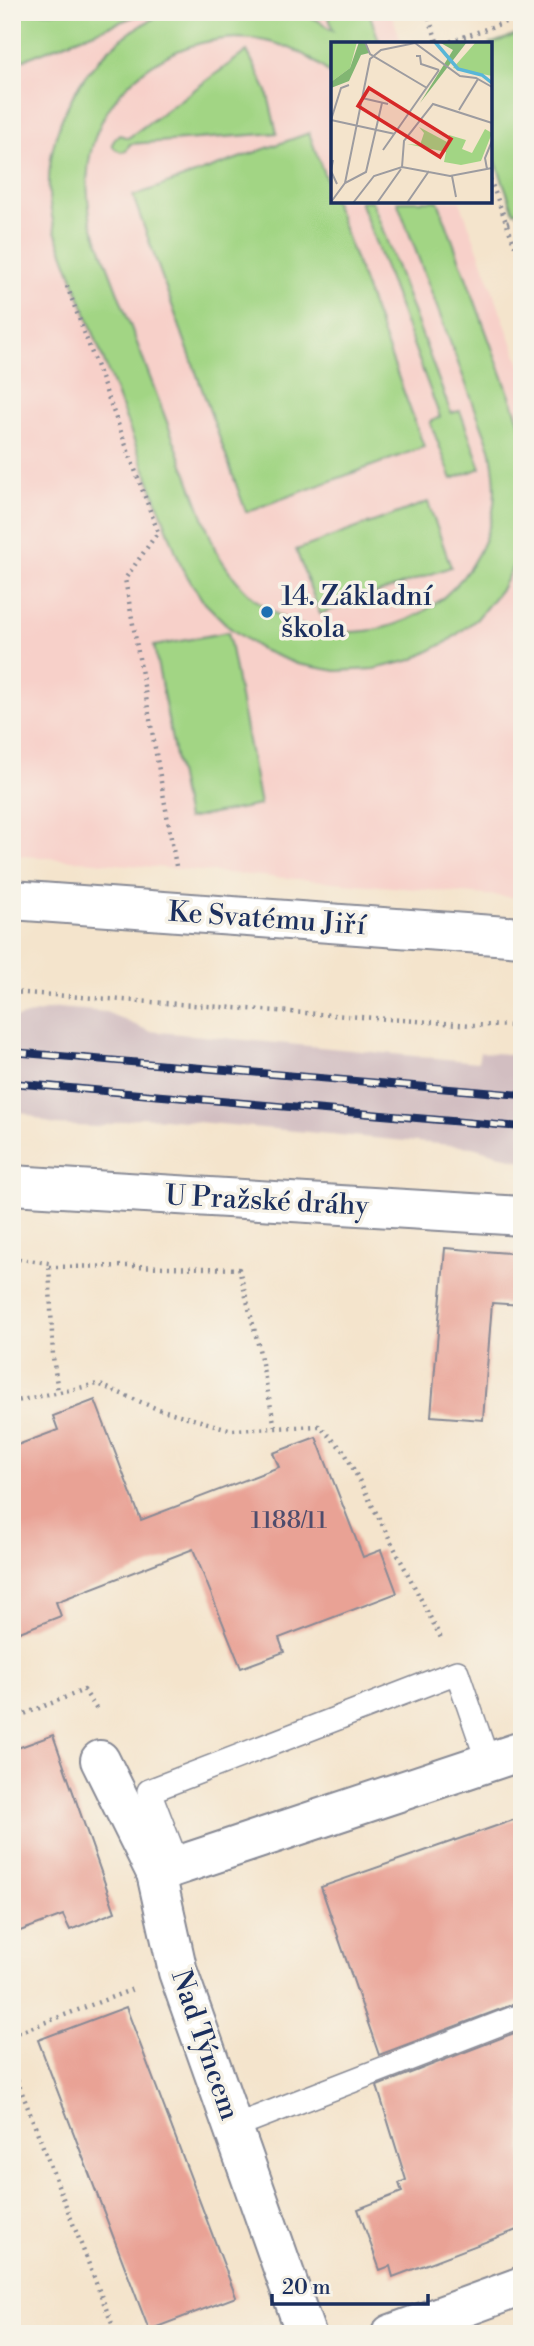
<svg xmlns="http://www.w3.org/2000/svg" width="534" height="2346" viewBox="0 0 534 2346" font-family="'Libre Bodoni',serif">
  <style>
    .built { fill: #f7d0c9 }
    .industrial { fill: #d2bec1 }
    .green { fill: #a2d584; stroke: #5e8271; stroke-width: 2 }
    .building { fill: #e9a295 }
    .lines { fill: none; stroke-linecap: round; stroke-linejoin: round }
    .service-casing { stroke: #888a95; stroke-width: 26 }
    .minor-casing { stroke: #888a95; stroke-width: 42 }
    .path { stroke: #888a95; stroke-width: 4.5; stroke-dasharray: 2 5; stroke-linecap: butt }
    .service { stroke: #fff; stroke-width: 23 }
    .minor { stroke: #fff; stroke-width: 38 }
    .rail-casing { stroke: #1b2f5e; stroke-width: 8 }
    .rail { stroke: #f7f3e8; stroke-width: 5; stroke-dasharray: 16; stroke-linecap: butt }
    .poi-dot { fill: #1f6fb2; stroke: #f7f3e8; stroke-width: 2.5 }
    .labels { text-anchor: middle; dominant-baseline: central; stroke-width: 7; stroke-linejoin: round; paint-order: stroke }
    .number-label { font-size: 24px; fill: #4e4c6c }
    .poi-label { font-size: 28px; fill: #1b2f5e; stroke: #f7f3e8; text-anchor: start }
    .street-label { font-size: 28px; fill: #1b2f5e; stroke: #f7f3e8 }
    .inset-river { fill: none; stroke: #59b6d7; stroke-width: 3.5 }
    .inset-road { fill: none; stroke: #9d9ca0; stroke-width: 2 }
    .view { fill: #d62828; fill-opacity: 0.15; stroke: #d62828; stroke-width: 3.5 }
    .inset-edge { fill: none; stroke: #1b2f5e; stroke-width: 3.5 }
  </style>
  <rect width="100%" height="100%" fill="#f7f3e8"/>
  <filter id="ink" filterUnits="userSpaceOnUse"><feTurbulence type="fractalNoise" baseFrequency=".0143" numOctaves="2"/><feDisplacementMap in="SourceGraphic" scale="14" xChannelSelector="R" yChannelSelector="G"/><feConvolveMatrix kernelMatrix="1 2 1 2 8 2 1 2 1" color-interpolation-filters="sRGB"/></filter>
  <filter id="wash" filterUnits="userSpaceOnUse"><feTurbulence type="fractalNoise" baseFrequency=".00686" numOctaves="4" result="noise"/><feDisplacementMap in="SourceGraphic" scale="28" xChannelSelector="R" yChannelSelector="G"/><feGaussianBlur stdDeviation="1.57" result="paint"/><feColorMatrix in="noise" values="0 0 0 0 0 0 0 0 0 0 0 0 0 0 0 0 0 1.4 0 .05"/><feComposite in="paint" operator="in"/></filter>
  <g filter="url(#wash)">
    <rect width="100%" height="100%" fill="#f4e4cc"/>
    <polygon class="built" points="146,12 391,12 402,44 333,44 333,201 460,201 522,370 522,898 12,855 12,64"/>
    <polygon class="industrial" points="58,1008 106,1012 149,1031 478,1062 480,1052 522,1055 522,1161 472,1147 142,1117 98,1127 54,1125 12,1108 12,1019"/>
    <g class="green">
      <polygon points="12,12 146,12 12,64"/>
      <path d="M 169,12 L 296,12 L 317,20 L 333,30 L 327,12 L 369,12 L 380,44 L 333,44 L 333,77 C 260,4 133,41 97,132 C 85,162 86,191 91,222 L 216,551 C 232,577 250,600 278,615 C 292,623 308,628 323,630 C 404,643 477,592 493,511 C 497,490 494,469 490,448 L 397,201 L 438,201 L 522,429 L 522,548 L 502,588 L 477,619 L 447,642 L 412,660 L 374,669 L 336,671 L 297,664 L 262,650 L 230,628 L 203,601 L 182,568 L 55,231 C 53,219 49,206 49,194 C 45,116 96,39 169,12 Z"/>
      <polygon points="522,33 522,209 514,212 490,146 490,44"/>
      <polygon points="247,51 267,91 277,133 130,144 126,151 121,152 114,148 112,144 116,137 120,135 128,138"/>
      <polygon points="309,133 424,447 246,512 133,196"/>
      <polygon points="360,201 372,201 451,413 460,411 481,468 452,479 430,422 440,417"/>
      <polygon points="428,502 451,567 320,614 296,550"/>
      <polygon points="228,632 260,805 187,819 154,646"/>
    </g>
    <g id="blocks">
      <g class="building">
        <polygon points="445,1248 522,1254 522,1305 492,1303 483,1420 431,1416"/>
        <polygon points="95,1400 141,1520 279,1467 273,1453 316,1437 363,1557 381,1550 397,1593 279,1638 284,1652 241,1668 193,1549 56,1602 61,1616 12,1635 12,1447 58,1430 53,1416"/>
        <polygon points="53,1735 115,1912 70,1930 63,1915 12,1934 12,1750"/>
        <polygon points="522,1817 522,2001 379,2055 321,1887"/>
        <polygon points="126,2007 236,2297 149,2330 38,2040"/>
        <polygon points="522,2030 522,2228 393,2277 390,2266 380,2270 358,2209 402,2192 399,2183 406,2180 377,2086"/>
      </g>
    </g>
  </g>
  <g filter="url(#ink)">
    <use href="#blocks" fill-opacity="0" stroke="#888a95" stroke-width="2"/>
    <g class="lines">
      <g class="service-casing">
        <g id="service">
          <polyline points="178,1866 149,1791 457,1672 488,1762"/>
          <polyline points="233,2127 522,2015"/>
        </g>
      </g>
      <g class="minor-casing">
        <g id="minor">
          <polyline points="12,900 522,937"/>
          <polyline points="12,1185 522,1216"/>
          <polyline points="100,1760 156,1873 178,1972 306,2334"/>
          <polyline points="156,1873 522,1751"/>
          <polyline points="391,2334 522,2286"/>
        </g>
      </g>
      <g class="path">
        <polyline points="427,12 438,44"/>
        <polyline points="444,44 522,16"/>
        <polyline points="490,179 522,265"/>
        <polyline points="507,223 522,218"/>
        <polyline points="67,286 158,532 125,579 176,866"/>
        <polyline points="12,992 472,1025 522,1026"/>
        <polyline points="12,1258 49,1263 53,1357 58,1392"/>
        <polyline points="49,1267 131,1266 239,1269 258,1344 275,1427"/>
        <polyline points="12,1402 98,1384 155,1408 232,1430 319,1426 344,1451 441,1638"/>
        <polyline points="12,1719 84,1690 99,1713"/>
        <polyline points="12,2035 136,1988"/>
        <polyline points="12,2067 116,2334"/>
      </g>
      <use href="#service" class="service"/>
      <use href="#minor" class="minor"/>
      <g class="rail-casing">
        <g id="rail">
          <polyline points="12,1052 522,1095"/>
          <polyline points="12,1083 522,1127"/>
        </g>
      </g>
      <use href="#rail" class="rail"/>
    </g>
  </g>
  <circle class="poi-dot" cx="267" cy="612" r="7"/>
  <g class="labels">
    <g class="number-label">
      <text x="289" y="1521">1188/11</text>
    </g>
    <g class="poi-label">
      <text x="281" y="596">14. Základní<tspan x="281" dy="32">škola</tspan></text>
    </g>
    <g class="street-label">
      <text transform="translate(267 919) rotate(4)">Ke Svatému Jiří</text>
      <text transform="translate(267 1201) rotate(3)">U Pražské dráhy</text>
      <text transform="translate(205 2045) rotate(71)">Nad Týncem</text>
    </g>
  </g>
  <g transform="translate(331 42)">
    <rect width="161" height="161" fill="#f4e4cc"/>
    <path d="M 0,0 L 26,0 L 19,26 L 0,40 ZM 145,0 L 161,0 L 161,34 L 122,26 ZM 88,85 L 116,100 L 118,93 L 135,98 L 131,107 L 141,111 L 154,87 L 161,91 L 150,119 L 130,123 L 113,120 L 115,110 L 76,102 L 89,103 L 93,91 Z" fill="#a2d584"/>
    <path d="M 28,0 L 34,0 L 38,11 L 30,13 L 18,39 L 0,46 L 0,40 L 19,26 ZM 108,0 L 136,0 L 89,61 L 122,8 Z" fill="#81b672"/>
    <path class="inset-river" d="M 104,0 L 127,27 L 151,33 L 161,41"/>
    <path class="inset-road" d="M 34,0 L 39,12 L 96,46M 85,14 L 89,14 L 90,22 L 108,28M 31,56 L 57,62M 128,68 L 147,37M 0,78 L 64,92M 0,78 L 10,46 L 18,43M 52,108 L 108,28M 2,118 L 0,129 L 6,142M 71,125 L 73,99 L 102,62 L 161,81M 156,127 L 154,116 L 161,99M 121,134 L 125,155M 14,141 L 39,17 L 50,8 L 84,1 L 129,34 L 145,36 L 161,45M 0,160 L 14,141 L 35,130 L 51,61M 22,161 L 43,134 L 71,125 L 119,134 L 161,126M 46,161 L 70,127M 76,161 L 98,129"/>
    <path class="view" d="M 38,46 L 120,97 L 109,115 L 27,64 Z"/>
    <rect width="161" height="161" class="inset-edge"/>
  </g>
  <rect width="534" height="2346" fill="none" stroke="#f7f3e8" stroke-width="42"/>
  <path d="M272 2294v10h156v-10" fill="none" stroke="#1b2f5e" stroke-width="3.5"/>
  <text x="282" y="2294" font-size="21" fill="#1b2f5e" stroke="#f7f3e8" stroke-width="5" paint-order="stroke">20 m</text>
</svg>
